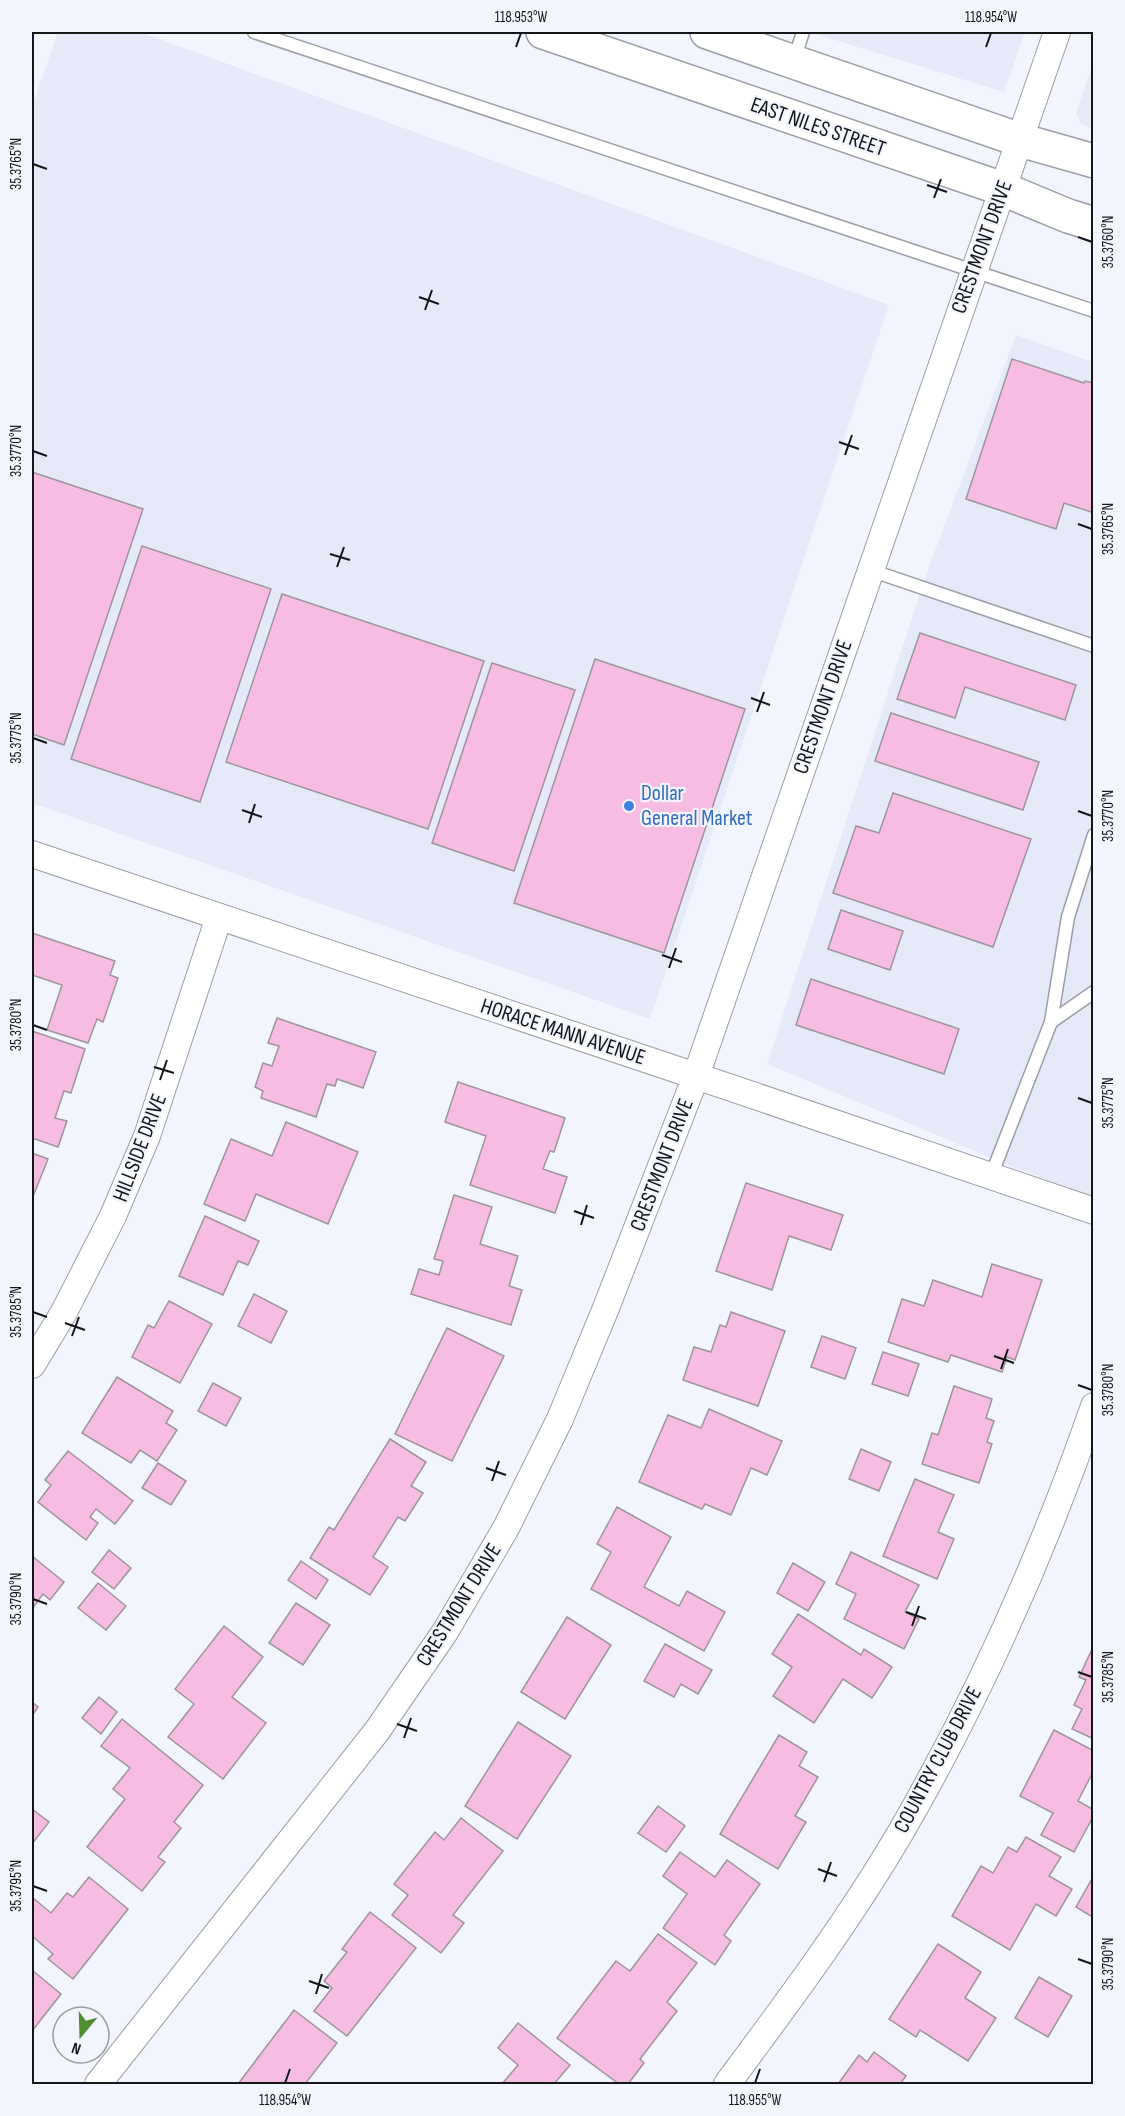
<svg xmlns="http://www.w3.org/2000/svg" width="1125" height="2116" viewBox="0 0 1125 2116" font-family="'Sofia Sans Condensed',sans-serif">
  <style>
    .built { fill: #e5e9f8 }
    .building { fill: #f7bce2; stroke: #9d959a; stroke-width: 1.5 }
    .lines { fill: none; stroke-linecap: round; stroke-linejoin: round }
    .lane-casing { stroke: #9c9ea6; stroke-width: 15 }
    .street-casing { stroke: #9c9ea6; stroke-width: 28 }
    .secondary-casing { stroke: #9c9ea6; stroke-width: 36 }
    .lane { stroke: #fff; stroke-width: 12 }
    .street { stroke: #fff; stroke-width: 26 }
    .secondary { stroke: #fff; stroke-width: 33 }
    .ticks { fill: none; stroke: #151618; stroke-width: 2 }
    .shop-dot { fill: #3f7fe0; stroke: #f3f5fe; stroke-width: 2 }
    .labels { text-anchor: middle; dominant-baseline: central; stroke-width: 4.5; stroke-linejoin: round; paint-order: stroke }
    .street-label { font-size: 22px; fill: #151618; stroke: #f3f5fe }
    .shop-label { font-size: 22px; fill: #366cbe; stroke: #f3f5fe; text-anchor: start }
    .neatline { fill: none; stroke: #151618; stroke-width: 2 }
    .ticks-label { font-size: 15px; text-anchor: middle; fill: #151618 }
  </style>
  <rect width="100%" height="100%" fill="#f3f5fe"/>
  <g class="built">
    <polygon points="58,32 140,32 889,305 650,1019 32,803 32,107"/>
    <polygon points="809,32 1025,32 1004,92"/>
    <polygon points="1093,63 1093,129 1081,124 1076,113"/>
    <polygon points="1016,335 1093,362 1093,1197 1011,1166 767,1064 927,572"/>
  </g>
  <g class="building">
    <polygon points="1012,359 1084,383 1085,381 1094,383 1094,513 1064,503 1056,529 966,499"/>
    <polygon points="32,472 143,509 64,745 32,734"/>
    <polygon points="142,546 271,589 200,802 71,759"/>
    <polygon points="282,594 484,661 428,829 226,762"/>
    <polygon points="920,633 1076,685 1065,720 965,687 955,718 897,699"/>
    <polygon points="595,659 745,709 664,953 514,903"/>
    <polygon points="492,663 575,690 514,871 432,843"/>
    <polygon points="891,713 1039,762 1023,810 875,761"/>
    <polygon points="893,793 1031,839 993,947 833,893 856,826 879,833"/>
    <polygon points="841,910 903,931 890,970 828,949"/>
    <polygon points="32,933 115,961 110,975 118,978 103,1022 97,1019 88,1043 47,1030 62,985 32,975"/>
    <polygon points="811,979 959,1029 944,1074 796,1025"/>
    <polygon points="277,1018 376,1052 363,1088 337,1079 335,1086 327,1084 316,1117 261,1098 263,1091 255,1087 263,1063 272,1066 279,1046 268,1043"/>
    <polygon points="32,1031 85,1049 71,1093 64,1091 55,1118 67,1121 58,1147 32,1138"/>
    <polygon points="458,1082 565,1118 554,1152 550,1151 543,1169 567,1177 555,1213 470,1185 486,1136 445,1122"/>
    <polygon points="286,1122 358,1152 328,1224 256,1194 245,1221 204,1204 231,1139 272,1156"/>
    <polygon points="32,1153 48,1159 32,1199"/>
    <polygon points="746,1183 843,1215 831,1250 789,1236 772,1290 716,1271"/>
    <polygon points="454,1195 492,1207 480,1244 518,1256 509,1286 522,1290 511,1325 411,1294 419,1269 439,1275 443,1261 434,1259"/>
    <polygon points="205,1216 259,1241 248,1265 238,1261 223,1295 179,1276"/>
    <polygon points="992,1264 1042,1280 1015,1360 1007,1357 1002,1372 951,1355 948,1362 888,1342 902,1299 924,1306 933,1280 982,1297"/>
    <polygon points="254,1294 287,1311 271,1343 238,1326"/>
    <polygon points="169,1301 212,1324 180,1383 132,1357 148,1325 154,1328"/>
    <polygon points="731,1312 785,1331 758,1406 683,1380 694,1347 711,1352 720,1325 726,1327"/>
    <polygon points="447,1328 504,1356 452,1461 395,1434"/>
    <polygon points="822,1336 856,1348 845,1379 811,1367"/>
    <polygon points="883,1352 919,1364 908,1396 872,1384"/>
    <polygon points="117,1377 173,1411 166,1423 177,1430 157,1461 140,1450 131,1463 82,1433"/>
    <polygon points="213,1383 241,1398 226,1426 198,1411"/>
    <polygon points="954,1386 992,1399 986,1418 994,1421 987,1442 992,1444 979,1483 922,1464 932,1433 938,1435"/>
    <polygon points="709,1409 782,1441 767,1475 751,1468 731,1515 705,1504 702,1509 639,1482 668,1415 701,1428"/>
    <polygon points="390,1439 426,1462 411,1486 423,1493 405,1521 398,1517 373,1557 388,1567 370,1595 310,1558 329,1527 334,1530"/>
    <polygon points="861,1449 891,1462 879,1491 849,1479"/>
    <polygon points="68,1451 133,1501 115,1524 96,1509 90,1517 98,1523 86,1540 38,1502 51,1485 45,1480"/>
    <polygon points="158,1463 186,1481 171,1505 142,1488"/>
    <polygon points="915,1479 954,1495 938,1532 954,1539 937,1579 883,1556"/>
    <polygon points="617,1507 671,1537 644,1587 679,1606 687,1591 725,1612 704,1651 591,1589 611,1552 597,1544"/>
    <polygon points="109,1550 131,1568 114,1589 92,1572"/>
    <polygon points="851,1552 919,1585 905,1612 919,1619 904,1649 844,1619 856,1594 836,1584"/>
    <polygon points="32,1556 64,1582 50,1600 43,1594 32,1609"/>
    <polygon points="301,1561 328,1580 316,1599 288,1580"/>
    <polygon points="793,1563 825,1582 808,1611 777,1593"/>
    <polygon points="98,1583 126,1606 106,1630 78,1608"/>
    <polygon points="296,1603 330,1625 303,1665 269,1643"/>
    <polygon points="798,1614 861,1655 864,1649 892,1667 872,1698 843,1679 814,1723 773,1696 792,1667 772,1654"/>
    <polygon points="567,1617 611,1645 565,1719 521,1692"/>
    <polygon points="224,1626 263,1657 232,1697 266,1723 223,1779 168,1737 194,1704 175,1689"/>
    <polygon points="665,1644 712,1670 698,1694 681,1684 674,1697 644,1681"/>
    <polygon points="1094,1645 1094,1739 1072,1729 1082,1709 1074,1705 1086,1680 1079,1677"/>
    <polygon points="99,1697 117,1712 101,1734 82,1718"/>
    <polygon points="32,1702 38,1707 32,1716"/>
    <polygon points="122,1719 203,1785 174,1822 181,1828 158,1857 165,1862 142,1891 87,1847 125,1799 113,1789 130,1768 101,1746"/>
    <polygon points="518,1722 571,1756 517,1839 465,1806"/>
    <polygon points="1054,1730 1094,1751 1094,1770 1078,1801 1094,1810 1094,1815 1074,1852 1041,1835 1053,1813 1020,1796"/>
    <polygon points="779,1735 807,1752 799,1766 818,1777 795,1816 806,1822 778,1869 720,1834"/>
    <polygon points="658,1806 685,1826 666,1852 638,1833"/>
    <polygon points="32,1809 49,1822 32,1844"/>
    <polygon points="461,1818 503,1851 453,1915 464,1923 441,1953 392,1915 408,1895 394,1884 435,1832 444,1840"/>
    <polygon points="1026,1837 1061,1857 1049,1876 1072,1889 1056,1916 1036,1904 1010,1950 952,1916 981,1866 993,1873 1008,1847 1017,1852"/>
    <polygon points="680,1852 715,1877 727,1860 760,1884 724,1935 731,1941 715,1965 663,1928 687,1894 663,1876"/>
    <polygon points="89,1877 128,1909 73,1979 48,1959 53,1954 32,1936 32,1897 51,1913 67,1893 73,1897"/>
    <polygon points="1093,1877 1094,1877 1094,1918 1076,1907"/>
    <polygon points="370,1912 416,1948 347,2036 314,2011 332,1988 324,1981 347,1952 342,1949"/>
    <polygon points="658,1934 697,1963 667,2002 677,2011 640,2059 644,2063 628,2084 619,2084 557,2038 616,1961 630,1971"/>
    <polygon points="938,1944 981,1972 965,1998 996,2018 968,2061 920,2030 916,2037 889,2019"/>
    <polygon points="32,1970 61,1994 32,2031"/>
    <polygon points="1039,1977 1072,1996 1048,2037 1015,2018"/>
    <polygon points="294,2010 337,2043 305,2084 238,2084"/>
    <polygon points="518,2023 570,2065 554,2084 502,2084 518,2065 498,2048"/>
    <polygon points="874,2052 906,2076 900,2084 838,2084 859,2055 867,2062"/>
  </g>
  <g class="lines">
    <g class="lane-casing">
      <g id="lane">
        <polyline points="254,32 1094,311"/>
        <polyline points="794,60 803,32"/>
        <polyline points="870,570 1094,646"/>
        <polyline points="1051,1022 1094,992"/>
        <polyline points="991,1176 1051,1022 1068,917 1094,835"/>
      </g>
    </g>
    <g class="street-casing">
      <g id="street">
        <polyline points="32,854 696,1076 1094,1211"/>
        <polyline points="32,1365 64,1312 113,1216 147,1136 219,917"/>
        <polyline points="98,2084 377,1731 445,1632 506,1528 560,1419 606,1308 696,1076 1057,32"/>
        <path d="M 727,2084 C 788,2002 850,1919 902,1830 C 980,1695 1043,1553 1094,1406"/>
      </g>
    </g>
    <g class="secondary-casing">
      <g id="secondary">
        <polyline points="543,32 1003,189 1068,216 1094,224"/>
        <polyline points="707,32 1020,140 1094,161"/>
      </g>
    </g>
    <use href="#lane" class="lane"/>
    <use href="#street" class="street"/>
    <use href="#secondary" class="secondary"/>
  </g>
  <path class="ticks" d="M 516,47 L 521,33M 986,47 L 991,33M 33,164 L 47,169M 927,185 L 947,192M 934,198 L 941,179M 1078,237 L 1092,242M 419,297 L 439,304M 425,310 L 432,290M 839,442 L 859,449M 33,451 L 47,456M 845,455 L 852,435M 1078,524 L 1092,529M 330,554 L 350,560M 337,567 L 344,547M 751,698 L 770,705M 757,712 L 764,692M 33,738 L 47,743M 242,810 L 262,817M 1078,811 L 1092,816M 249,823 L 255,804M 662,955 L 682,962M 669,968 L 676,948M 33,1025 L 47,1030M 154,1067 L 174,1073M 160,1080 L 167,1060M 1078,1098 L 1092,1103M 574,1211 L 594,1218M 581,1225 L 587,1205M 33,1312 L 47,1317M 65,1323 L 85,1330M 72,1336 L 79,1317M 994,1356 L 1014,1363M 1001,1369 L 1008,1349M 1078,1385 L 1092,1390M 486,1468 L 506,1475M 492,1481 L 499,1461M 33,1599 L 47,1604M 906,1612 L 926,1619M 912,1626 L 919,1606M 1078,1672 L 1092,1677M 397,1724 L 417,1731M 404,1738 L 411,1718M 818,1869 L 837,1876M 824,1882 L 831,1862M 33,1886 L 47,1891M 1078,1959 L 1092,1964M 309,1981 L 329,1988M 316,1994 L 322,1974M 285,2083 L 290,2069M 755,2083 L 760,2069"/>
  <circle class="shop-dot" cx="629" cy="806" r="6"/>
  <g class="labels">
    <g class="street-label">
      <text transform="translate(818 127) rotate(19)">EAST NILES STREET</text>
      <text transform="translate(982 247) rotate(-70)">CRESTMONT DRIVE</text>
      <text transform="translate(823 707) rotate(-71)">CRESTMONT DRIVE</text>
      <text transform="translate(563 1032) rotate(18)">HORACE MANN AVENUE</text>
      <text transform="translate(140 1148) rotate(-69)">HILLSIDE DRIVE</text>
      <text transform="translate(662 1165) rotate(-69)">CRESTMONT DRIVE</text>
      <text transform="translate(459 1605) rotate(-58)">CRESTMONT DRIVE</text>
      <text transform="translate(938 1760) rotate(-62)">COUNTRY CLUB DRIVE</text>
    </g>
    <g class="shop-label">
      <text x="641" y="793">Dollar<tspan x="641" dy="25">General Market</tspan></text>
    </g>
  </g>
  <rect width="1125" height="2116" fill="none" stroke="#f3f5fe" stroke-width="66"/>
  <g transform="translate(81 2035) rotate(199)"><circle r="28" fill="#f3f5fe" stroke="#9a9ca2" stroke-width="1.5"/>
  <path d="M0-4.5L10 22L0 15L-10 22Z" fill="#4f8d2d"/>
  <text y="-9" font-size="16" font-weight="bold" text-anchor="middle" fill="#151618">N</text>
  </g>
  <rect x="33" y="33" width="1059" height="2050" class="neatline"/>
  <g class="ticks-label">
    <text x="521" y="22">118.953°W</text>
    <text x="991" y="22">118.954°W</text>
    <text transform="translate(16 164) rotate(-90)" y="5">35.3765°N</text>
    <text transform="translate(1108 242) rotate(-90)" y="5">35.3760°N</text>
    <text transform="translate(16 451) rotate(-90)" y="5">35.3770°N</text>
    <text transform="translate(1108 529) rotate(-90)" y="5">35.3765°N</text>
    <text transform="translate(16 738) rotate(-90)" y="5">35.3775°N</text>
    <text transform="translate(1108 816) rotate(-90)" y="5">35.3770°N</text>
    <text transform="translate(16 1025) rotate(-90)" y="5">35.3780°N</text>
    <text transform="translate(1108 1103) rotate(-90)" y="5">35.3775°N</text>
    <text transform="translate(16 1312) rotate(-90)" y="5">35.3785°N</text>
    <text transform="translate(1108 1390) rotate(-90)" y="5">35.3780°N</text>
    <text transform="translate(16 1599) rotate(-90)" y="5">35.3790°N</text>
    <text transform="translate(1108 1677) rotate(-90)" y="5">35.3785°N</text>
    <text transform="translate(16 1886) rotate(-90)" y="5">35.3795°N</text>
    <text transform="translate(1108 1964) rotate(-90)" y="5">35.3790°N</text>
    <text x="285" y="2105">118.954°W</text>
    <text x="755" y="2105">118.955°W</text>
  </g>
</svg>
